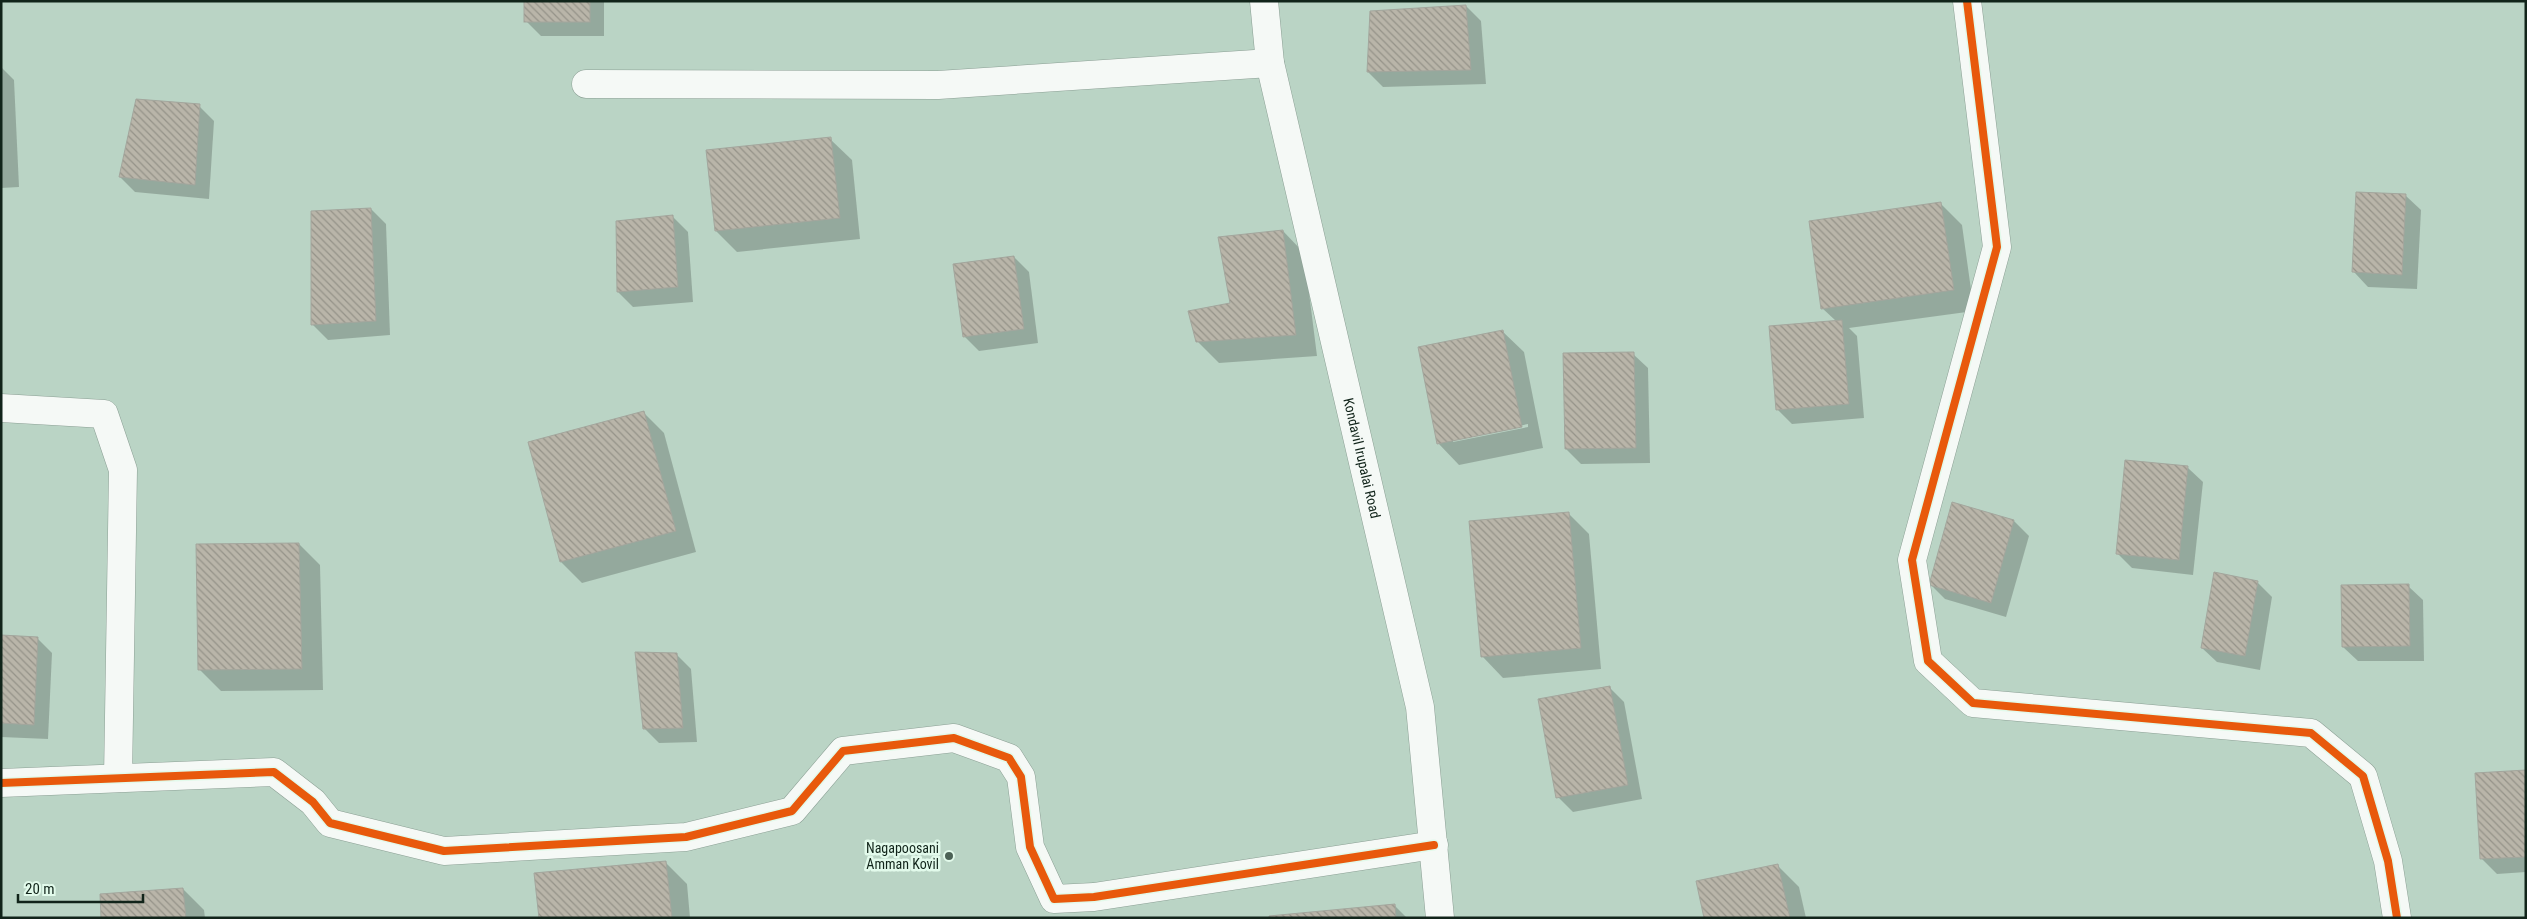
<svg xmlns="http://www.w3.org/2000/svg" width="2527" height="919" viewBox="0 0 2527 919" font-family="'Roboto Condensed',sans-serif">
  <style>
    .shadow { fill: #0003; fill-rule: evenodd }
    .building { fill: url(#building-back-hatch); stroke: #a3a69d }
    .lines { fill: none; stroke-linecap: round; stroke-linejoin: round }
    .minor-casing { stroke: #8b9f94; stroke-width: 29 }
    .minor { stroke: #f5f9f6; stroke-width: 28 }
    .cycleway-casing { stroke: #e2faeb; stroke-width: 11 }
    .cycleway { stroke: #e8590c; stroke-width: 8 }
    .poi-dot { fill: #4c6256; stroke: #e2faeb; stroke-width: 2 }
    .labels { text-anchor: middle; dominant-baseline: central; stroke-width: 5; stroke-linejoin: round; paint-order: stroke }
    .street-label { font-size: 14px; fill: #11241a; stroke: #e2faeb }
    .poi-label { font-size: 14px; fill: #11241a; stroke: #e2faeb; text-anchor: end }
  </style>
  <defs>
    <pattern id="building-back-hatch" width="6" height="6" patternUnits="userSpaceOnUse" patternTransform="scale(1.25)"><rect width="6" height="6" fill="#b9b5a9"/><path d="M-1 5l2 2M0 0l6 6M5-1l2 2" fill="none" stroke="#959389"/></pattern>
  </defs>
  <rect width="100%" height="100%" fill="#bad4c5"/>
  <g class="shadow">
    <polygon points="526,1 604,1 604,36 541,36 526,21"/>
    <polygon points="1466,6 1481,21 1486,84 1383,87 1368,72"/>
    <polygon points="1,67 14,80 19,187 1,188"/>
    <polygon points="199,106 214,121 209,199 135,192 120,177"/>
    <polygon points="830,139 852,160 860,239 737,252 716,231"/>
    <polygon points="2406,196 2421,210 2417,289 2368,287 2354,272"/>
    <polygon points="1941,204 1962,225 1974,311 1849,328 1857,336 1864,418 1792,424 1777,409 1836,321 1822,308"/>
    <polygon points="371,209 386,224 390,335 328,340 313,325"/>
    <polygon points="673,217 688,232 693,302 633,307 618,292"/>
    <polygon points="1283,231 1304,253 1317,356 1219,363 1197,341 1231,304"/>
    <polygon points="1014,257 1029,272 1038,343 979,351 964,336"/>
    <path d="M 1502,331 L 1524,352 L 1543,448 L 1459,465 L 1438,443 ZM 1528,424 L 1528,427 L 1453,442 L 1453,440 Z"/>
    <polygon points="1633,354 1648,368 1650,463 1581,464 1566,449"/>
    <polygon points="643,412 664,433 696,552 582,583 561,562"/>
    <polygon points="2188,468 2203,482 2193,575 2132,568 2117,553"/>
    <polygon points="1953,503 2014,521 2029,536 2006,617 1945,599 1930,584"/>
    <polygon points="1568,513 1589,534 1601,669 1503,678 1482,656"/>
    <polygon points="299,544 320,565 323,690 221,691 200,670"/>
    <polygon points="2257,582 2272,597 2260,670 2217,662 2202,648"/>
    <polygon points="2408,586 2423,600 2424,661 2358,661 2343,647"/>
    <polygon points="1,636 37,638 52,653 48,739 1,737"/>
    <polygon points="676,654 691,669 697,742 659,743 644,728"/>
    <polygon points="1609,687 1624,702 1642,799 1573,812 1558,797"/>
    <polygon points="2526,771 2526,872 2497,874 2482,859"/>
    <polygon points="666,863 687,884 690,918 540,918"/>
    <polygon points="1778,866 1799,887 1806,918 1705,918"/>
    <polygon points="183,889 204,910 205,918 103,918"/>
    <polygon points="1394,905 1407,918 1270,918"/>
  </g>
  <g class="building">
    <rect x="524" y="1" width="66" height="21"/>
    <polygon points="1466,5 1471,70 1367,72 1370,11"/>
    <polygon points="136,99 200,104 195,185 119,177"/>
    <polygon points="831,137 840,218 715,231 706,150"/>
    <polygon points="2356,192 2406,194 2402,275 2352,272"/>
    <polygon points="1941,202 1954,290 1821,309 1809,221"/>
    <polygon points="371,208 376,321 311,325 311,211"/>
    <polygon points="673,215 678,287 617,292 616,221"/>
    <polygon points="1283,230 1296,335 1196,342 1188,311 1230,303 1218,237"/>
    <polygon points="1014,256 1024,329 963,337 953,264"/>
    <polygon points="1842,320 1849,404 1776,410 1769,326"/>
    <polygon points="1503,330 1522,427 1437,444 1418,347"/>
    <polygon points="1634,352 1636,448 1565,449 1563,353"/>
    <polygon points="644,411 676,531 560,562 528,442"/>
    <polygon points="2125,460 2188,466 2179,560 2116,554"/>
    <polygon points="1952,502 2014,520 1991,603 1929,585"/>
    <polygon points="1569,512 1581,648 1481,657 1469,521"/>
    <polygon points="299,543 302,669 198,670 196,544"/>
    <polygon points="2214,572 2258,581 2245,656 2201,648"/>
    <polygon points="2409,584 2410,646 2342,647 2341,585"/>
    <polygon points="1,635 38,637 34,725 1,723"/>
    <polygon points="635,652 677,653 683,728 643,729"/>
    <polygon points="1610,686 1628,785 1556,798 1538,699"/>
    <polygon points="2526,770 2526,857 2480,859 2475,773"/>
    <polygon points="666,861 672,918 539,918 534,873"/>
    <polygon points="1778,864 1790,918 1704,918 1696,881"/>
    <polygon points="183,888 186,918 101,918 100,894"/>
    <polygon points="1395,904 1396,918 1269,918 1269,916"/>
  </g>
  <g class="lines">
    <g class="minor-casing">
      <g id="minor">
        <path id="s1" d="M 1264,1 L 1270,63 L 1420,707 L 1440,918"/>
        <polyline points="1967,1 1997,247 1912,560 1928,661 1973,703 2311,733 2363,776 2388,861 2397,918"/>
        <polyline points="586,84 938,85 1270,63"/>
        <polyline points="1,408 104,414 123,470 118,778"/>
        <polyline points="1,783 274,772 313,802 330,823 444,851 686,837 792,811 843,751 954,738 1009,758 1021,777 1030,847 1054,899 1094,897 1434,845"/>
      </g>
    </g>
    <use href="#minor" class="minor"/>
    <g class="cycleway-casing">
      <g id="cycleway">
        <polyline points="1967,1 1997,247 1912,560 1928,661 1973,703 2311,733 2363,776 2388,861 2397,918"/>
        <polyline points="1,783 274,772 313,802 330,823 444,851 686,837 792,811 843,751 954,738 1009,758 1021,777 1030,847 1054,899 1094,897 1434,845"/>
      </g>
    </g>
    <use href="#cycleway" class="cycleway"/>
  </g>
  <circle class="poi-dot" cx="949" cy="856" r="5"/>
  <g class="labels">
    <g class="street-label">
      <text stroke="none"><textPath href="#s1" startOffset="468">Kondavil Irupalai Road</textPath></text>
    </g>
    <g class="poi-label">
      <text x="939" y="848">Nagapoosani<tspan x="939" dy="16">Amman Kovil</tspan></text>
    </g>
  </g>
  <rect width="2527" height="919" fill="none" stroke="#11241a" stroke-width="5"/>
  <path d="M18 894v8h125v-8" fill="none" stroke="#11241a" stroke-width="2.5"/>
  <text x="25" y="894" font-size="15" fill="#11241a" stroke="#e2faeb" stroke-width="4" paint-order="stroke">20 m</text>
</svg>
